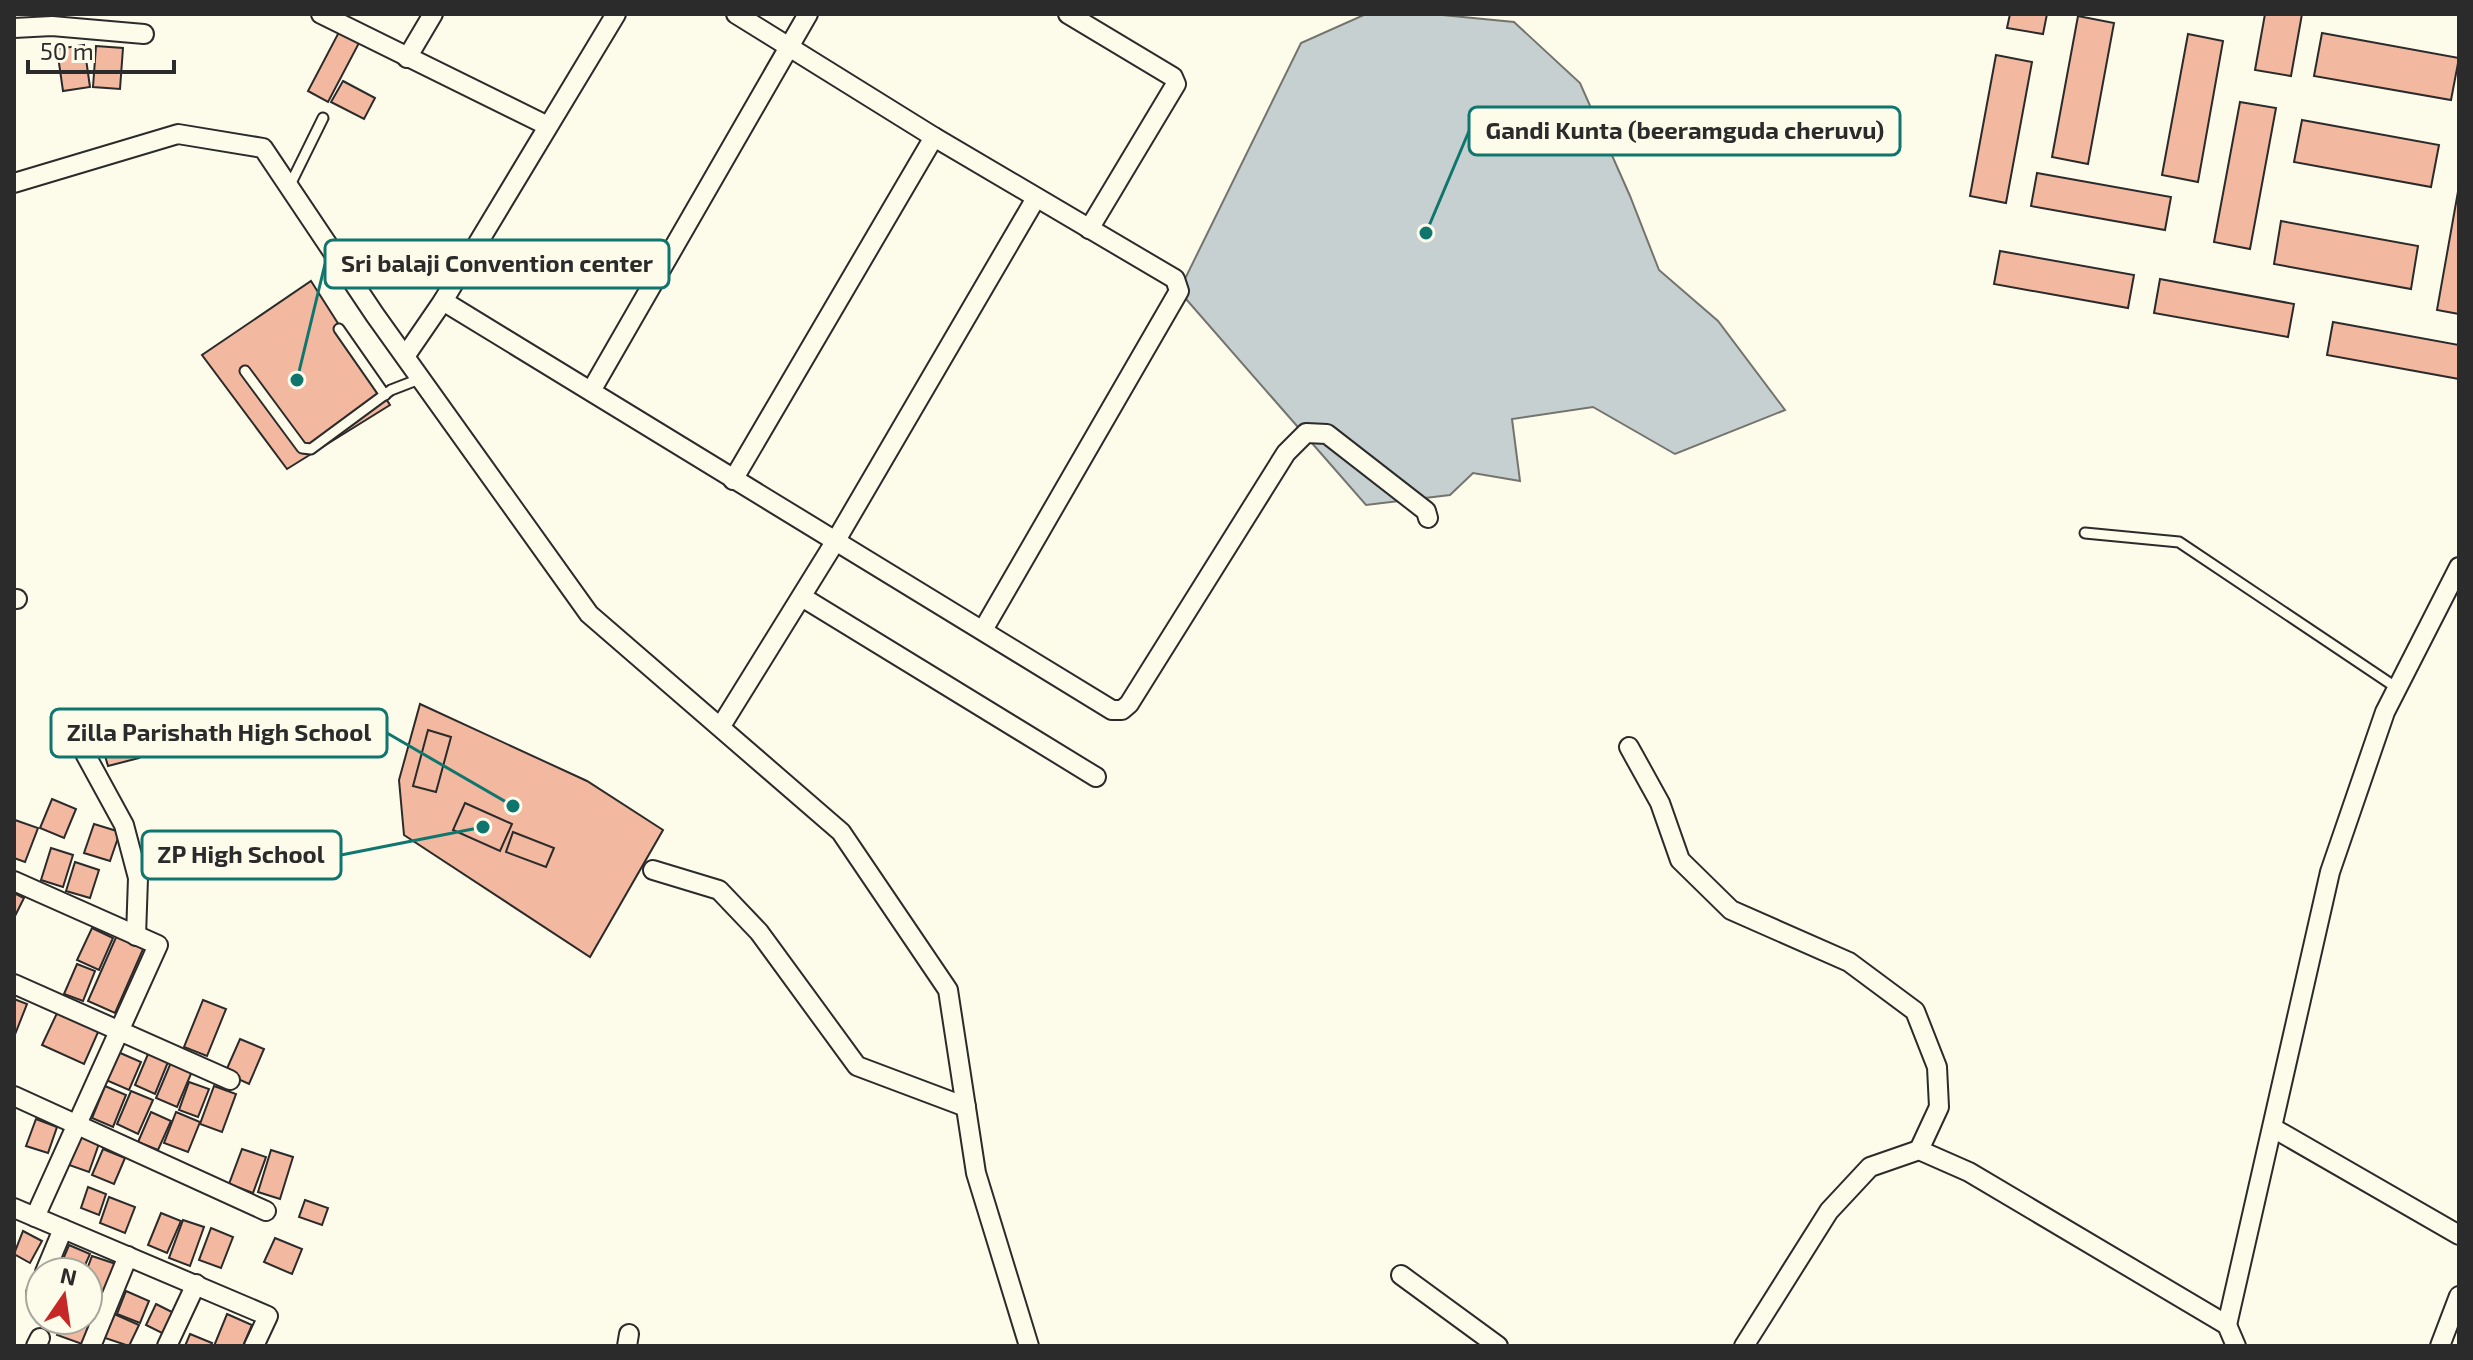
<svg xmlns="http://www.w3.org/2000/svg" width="2473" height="1360" viewBox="0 0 2473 1360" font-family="'Exo 2',sans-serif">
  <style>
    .water { fill: #c7d0d0; stroke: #74746e; stroke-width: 2 }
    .building { fill: #f2b8a0; stroke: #2b2b2b; stroke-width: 2 }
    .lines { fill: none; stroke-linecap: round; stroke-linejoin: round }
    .lane-casing { stroke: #2b2b2b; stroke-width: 13 }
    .street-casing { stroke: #2b2b2b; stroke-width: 22 }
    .lane { stroke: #fdfbea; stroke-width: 9 }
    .street { stroke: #fdfbea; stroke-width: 18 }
    .leader { fill: none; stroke: #0f766e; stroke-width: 3 }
    .callout-dot { fill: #0f766e; stroke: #fdfbea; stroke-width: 3 }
    .callout { fill: #fdfbea; stroke: #0f766e; stroke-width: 3 }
    .callout-label { font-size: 24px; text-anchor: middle; font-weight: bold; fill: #2b2b2b }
  </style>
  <rect width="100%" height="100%" fill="#fdfbea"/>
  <polygon class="water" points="1366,14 1432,14 1514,22 1580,83 1630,196 1659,270 1718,321 1785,410 1675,454 1593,407 1512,419 1520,481 1473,473 1450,495 1366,505 1179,291 1301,43"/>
  <g class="building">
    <polygon points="2010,14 2047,14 2043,34 2007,28"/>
    <polygon points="2265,14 2302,14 2291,76 2255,70"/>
    <polygon points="2078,16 2114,23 2088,164 2052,157"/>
    <polygon points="339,32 359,43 328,102 308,91"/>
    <polygon points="2322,33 2459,58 2451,100 2314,76"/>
    <polygon points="2188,34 2223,41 2198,182 2162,175"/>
    <polygon points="84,45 90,87 63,91 57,49"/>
    <polygon points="96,46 123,48 120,89 93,87"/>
    <polygon points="1996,55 2032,62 2006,203 1970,196"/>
    <polygon points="343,81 375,98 364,119 331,102"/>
    <polygon points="2240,102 2276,108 2250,249 2214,242"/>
    <polygon points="2302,120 2439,145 2431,187 2294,162"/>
    <polygon points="2037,173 2171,197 2165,230 2031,206"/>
    <polygon points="2459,186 2459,314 2437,310"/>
    <polygon points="2281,221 2418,246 2411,289 2274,264"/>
    <polygon points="2000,251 2134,275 2128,308 1994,284"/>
    <polygon points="2160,279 2294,304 2288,337 2154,313"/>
    <polygon points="311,281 390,405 287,469 202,355"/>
    <polygon points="2333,322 2459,345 2459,379 2327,355"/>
    <polygon points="420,704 587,781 663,830 590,957 404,835 399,780"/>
    <polygon points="129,723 139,758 108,766 98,732"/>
    <polygon points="428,730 451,737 436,792 413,786"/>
    <polygon points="52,799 76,809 64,838 40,828"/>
    <polygon points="465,803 512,824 500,851 453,830"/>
    <polygon points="15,820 38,828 25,862 14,858"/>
    <polygon points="94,824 120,832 110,861 84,853"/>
    <polygon points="513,832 554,848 546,867 506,852"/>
    <polygon points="51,848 73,855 63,887 41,880"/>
    <polygon points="75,862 99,870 90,898 66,891"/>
    <polygon points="14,893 24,898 14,918"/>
    <polygon points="92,928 113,938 99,970 77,960"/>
    <polygon points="117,935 144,947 115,1013 88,1001"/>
    <polygon points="77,964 95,971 83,1001 64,994"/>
    <polygon points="14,999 27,1004 14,1037"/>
    <polygon points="203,1000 226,1009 207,1056 184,1047"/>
    <polygon points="58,1011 99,1030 84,1064 42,1045"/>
    <polygon points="240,1039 264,1049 249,1084 225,1073"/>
    <polygon points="118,1052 141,1062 129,1090 106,1080"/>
    <polygon points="148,1054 168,1062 155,1094 135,1085"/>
    <polygon points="172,1060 193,1069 177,1107 156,1098"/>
    <polygon points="189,1082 209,1089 198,1117 179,1110"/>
    <polygon points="105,1086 126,1095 113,1127 92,1118"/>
    <polygon points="214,1086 236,1094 222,1132 200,1124"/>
    <polygon points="131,1091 153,1100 138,1134 117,1124"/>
    <polygon points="151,1112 171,1121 158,1150 138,1142"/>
    <polygon points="176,1112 200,1122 188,1152 164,1143"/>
    <polygon points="36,1119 57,1127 48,1153 26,1146"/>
    <polygon points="81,1132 101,1138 89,1172 69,1165"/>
    <polygon points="103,1149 125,1158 114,1184 92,1175"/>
    <polygon points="242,1149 266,1157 253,1193 229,1184"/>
    <polygon points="271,1150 293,1157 280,1199 258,1192"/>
    <polygon points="88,1187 106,1194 99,1215 81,1208"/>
    <polygon points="109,1197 135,1207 125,1233 100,1223"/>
    <polygon points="305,1200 328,1208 322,1225 299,1217"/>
    <polygon points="161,1213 181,1221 167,1253 148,1245"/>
    <polygon points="183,1220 204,1227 190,1266 169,1258"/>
    <polygon points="211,1228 233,1237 221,1268 199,1260"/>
    <polygon points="23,1231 42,1241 30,1263 14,1254"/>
    <polygon points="275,1238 302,1249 292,1274 264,1262"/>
    <polygon points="69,1245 90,1254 82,1272 59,1269"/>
    <polygon points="92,1256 116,1264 106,1293 88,1287 86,1272"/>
    <polygon points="126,1291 149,1301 140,1323 117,1314"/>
    <polygon points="156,1304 176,1314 166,1335 146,1325"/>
    <polygon points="112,1313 139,1325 129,1346 102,1337"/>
    <polygon points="227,1314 252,1325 243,1346 214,1346"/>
    <polygon points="62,1320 90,1321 82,1344 57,1335"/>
    <polygon points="190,1334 212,1343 210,1346 185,1346"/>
  </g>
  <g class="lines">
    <g class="lane-casing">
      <g id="lane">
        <polyline points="289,187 323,118"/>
        <polyline points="339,329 385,395"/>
        <polyline points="245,371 302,448 311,449 391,390 422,378"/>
        <polyline points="2085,533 2179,542 2397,688"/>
      </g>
    </g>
    <g class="street-casing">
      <g id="street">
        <polyline points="321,14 548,126"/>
        <polyline points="736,14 934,137 1175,279 1179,291 983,630"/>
        <polyline points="1068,14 1173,77 1176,84 1089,229"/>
        <polyline points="14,28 52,26 144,34"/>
        <polyline points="407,58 433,14"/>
        <polyline points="14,183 178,134 263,148 375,315 589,614 841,832 948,990 976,1173 1029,1346"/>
        <polyline points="443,301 1112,710 1122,710 1129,704 1286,453 1306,433 1327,434 1426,511 1428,518"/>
        <polyline points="406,355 443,301 616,14"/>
        <polyline points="591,391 808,14"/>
        <polyline points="733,480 934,137"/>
        <polyline points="802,597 1096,777"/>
        <polyline points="14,599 17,599"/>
        <polyline points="721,726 835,542 1036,198"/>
        <polyline points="77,739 124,825 138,878 136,936"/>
        <polyline points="1629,747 1660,803 1680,860 1731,910 1849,962 1915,1011 1937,1067 1939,1107 1919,1150"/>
        <polyline points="653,870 719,890 759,932 857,1066 966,1107"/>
        <polyline points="14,881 158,945 35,1217"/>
        <polyline points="14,984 230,1080"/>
        <polyline points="14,1096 266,1211"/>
        <polyline points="2273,1128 2459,1235"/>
        <polyline points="14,1208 268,1316 254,1346"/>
        <polyline points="45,1272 63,1229"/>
        <polyline points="1401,1275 1498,1346"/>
        <polyline points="36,1293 40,1283"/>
        <polyline points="2227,1325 2330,872 2385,712 2459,567"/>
        <polyline points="36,1346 40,1338"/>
        <polyline points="91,1346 128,1256"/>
        <polyline points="167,1346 196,1284"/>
        <polyline points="627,1346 629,1334"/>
        <polyline points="1744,1346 1829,1211 1870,1167 1919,1150 1969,1172 2227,1325 2236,1346"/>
        <polyline points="2440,1346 2459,1296"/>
      </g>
    </g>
    <use href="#lane" class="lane"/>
    <use href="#street" class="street"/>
  </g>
  <path class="leader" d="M1426 233L1469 131M297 380L325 264M513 806L387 733M483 827L341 855"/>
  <g class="callout-dot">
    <circle cx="1426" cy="233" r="8"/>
    <circle cx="297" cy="380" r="8"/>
    <circle cx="513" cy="806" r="8"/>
    <circle cx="483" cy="827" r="8"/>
  </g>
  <g class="callout">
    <rect x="1469" y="107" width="431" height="48" rx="8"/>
    <rect x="325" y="240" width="344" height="48" rx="8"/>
    <rect x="51" y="709" width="336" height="48" rx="8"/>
    <rect x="142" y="831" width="199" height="48" rx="8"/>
  </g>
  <g class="callout-label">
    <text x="1685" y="139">Gandi Kunta (beeramguda cheruvu)</text>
    <text x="497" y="272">Sri balaji Convention center</text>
    <text x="219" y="741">Zilla Parishath High School</text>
    <text x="241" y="863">ZP High School</text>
  </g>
  <rect width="2473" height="1360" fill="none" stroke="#2b2b2b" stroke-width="32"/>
  <g transform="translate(64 1296) rotate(13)"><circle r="38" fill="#fdfbea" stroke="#a9a89e" stroke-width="2"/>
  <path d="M0-6L14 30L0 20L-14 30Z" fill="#c62828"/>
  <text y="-12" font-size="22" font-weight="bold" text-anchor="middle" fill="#2b2b2b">N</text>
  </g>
  <path d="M28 60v12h146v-12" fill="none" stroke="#2b2b2b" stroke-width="4"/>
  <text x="40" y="60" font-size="24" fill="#2b2b2b" stroke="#fdfbea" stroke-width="6" paint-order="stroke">50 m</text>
</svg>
